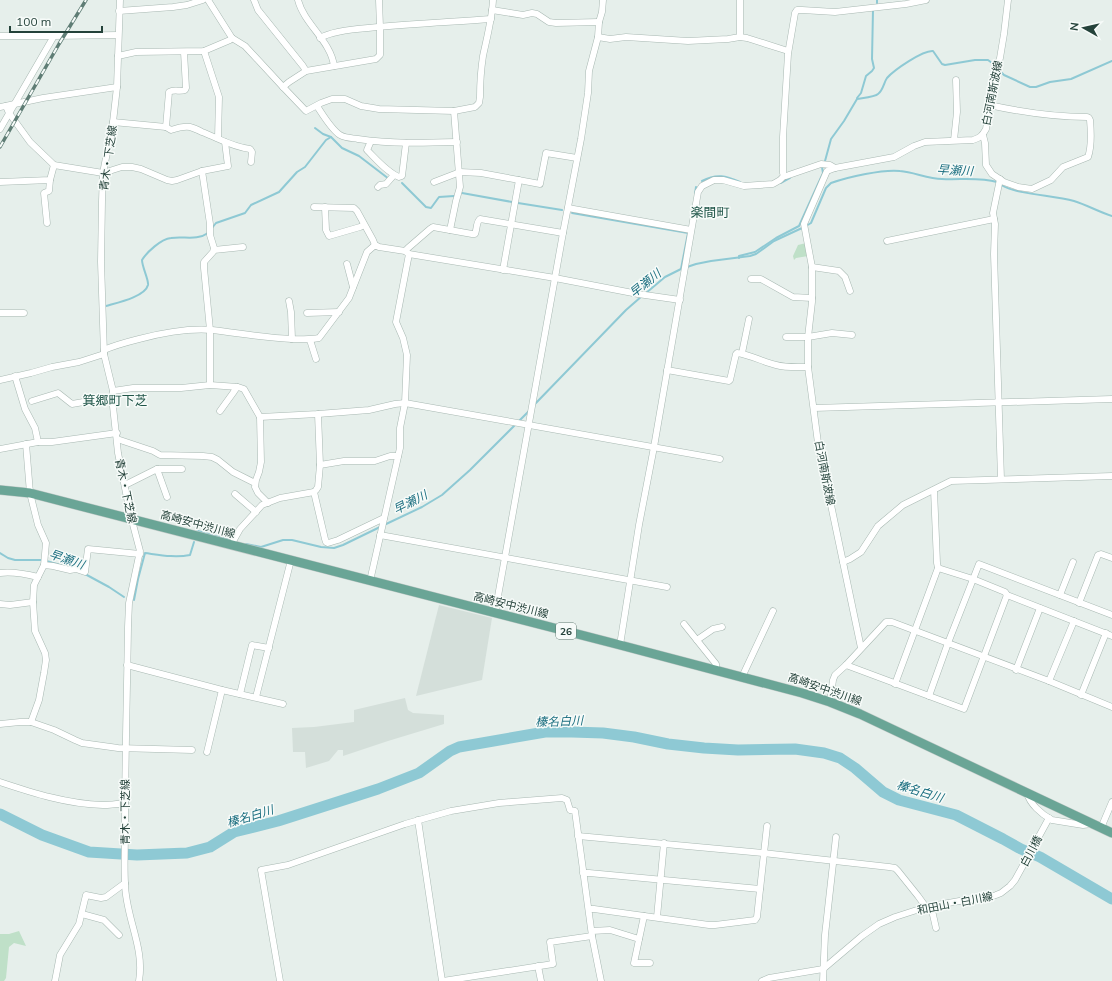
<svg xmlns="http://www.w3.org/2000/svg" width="1112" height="981" viewBox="0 0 1112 981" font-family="Mulish,'Noto Sans JP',sans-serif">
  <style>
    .built { fill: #d4dfda }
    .green { fill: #bfe0c8 }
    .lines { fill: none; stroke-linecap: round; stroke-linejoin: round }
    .stream { stroke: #8ec9d4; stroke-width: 2 }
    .river { stroke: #8ec9d4; stroke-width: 11 }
    .minor-casing { stroke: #a8b8b2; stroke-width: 7 }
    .primary-casing { stroke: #c2cac8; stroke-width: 10 }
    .minor { stroke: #fff; stroke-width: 6 }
    .primary { stroke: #6aa596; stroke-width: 9 }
    .rail-casing { stroke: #5f7d75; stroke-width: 3.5 }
    .rail { stroke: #f7fbf9; stroke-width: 2; stroke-dasharray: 6; stroke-linecap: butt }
    .labels { text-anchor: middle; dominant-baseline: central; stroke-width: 3; stroke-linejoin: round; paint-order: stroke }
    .shield { fill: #f7fbf9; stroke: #637a73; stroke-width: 1 }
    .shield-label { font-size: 10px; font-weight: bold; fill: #24423a }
    .street-label { font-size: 11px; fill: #24423a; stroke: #f7fbf9 }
    .water-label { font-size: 12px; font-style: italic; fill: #1c6f80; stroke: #f7fbf9 }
    .quarter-label { font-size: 13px; fill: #1f5548; stroke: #f7fbf9 }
  </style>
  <rect width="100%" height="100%" fill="#e6efeb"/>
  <g class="built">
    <polygon points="439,605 492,618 482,680 416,696"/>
    <polygon points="405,698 408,710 413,713 444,715 444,724 388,741 343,756 343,750 338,750 329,761 306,768 305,752 293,752 292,728 314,727 354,722 354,710"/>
  </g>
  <g class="green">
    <polygon points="806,243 808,256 796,258 794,260 793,256 798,245"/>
    <polygon points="19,931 26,946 14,943 9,947 6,978 4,981 0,981 0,934 9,934"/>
  </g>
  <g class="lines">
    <g class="stream">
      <polyline points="877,3 877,0"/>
      <polyline points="857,98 861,93 866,76 872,71 874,68 872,59 873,10"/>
      <polyline points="315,128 323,134 331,137 342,148 359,156 389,179"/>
      <path d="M 825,161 L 831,139 L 844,121 L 857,99 C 862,98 875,97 878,94 C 883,91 884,82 887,78 C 894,70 923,50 933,51 L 942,64 L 945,65 L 975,60 L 988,60 L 992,63 L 1004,75 L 1030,87 L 1036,87 L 1050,82 L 1071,79 L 1112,61"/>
      <path d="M 702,181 C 717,173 726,176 740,182"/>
      <polyline points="402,183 426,207 431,208 439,197 454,196"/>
      <polyline points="781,183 790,178"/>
      <path d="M 1001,185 C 1019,195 1052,195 1074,201 C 1087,205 1099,212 1112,216"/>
      <polyline points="462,193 512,202"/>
      <polyline points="695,194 696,187"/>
      <polyline points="518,203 562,210"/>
      <polyline points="572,213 688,233 681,269"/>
      <path d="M 806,226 L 811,223 L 826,188 L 831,183 C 848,177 883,169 900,171 C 914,172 928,179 942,179 C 960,180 980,177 997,182"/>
      <polyline points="212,228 216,223 245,213 251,205 279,192 297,172 305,167 326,140 331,137"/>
      <polyline points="739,258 739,256 755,252 776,238 799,226 823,173 822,167 821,167"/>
      <polyline points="646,293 665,277 681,269 696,264 711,261 750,256 756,254 774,241 802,228"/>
      <path d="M 106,306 C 116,303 145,297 148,285 C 149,280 142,267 142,260 C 147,252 161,239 171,238 C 184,236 197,241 208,233"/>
      <polyline points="534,405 626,310 642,296"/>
      <polyline points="384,525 422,507 442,495 470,470 530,410"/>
      <polyline points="196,532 198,531 229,540"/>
      <polyline points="246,544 261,547 283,540 292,540 321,547 334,548 343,545 380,527"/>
      <polyline points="0,553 8,558 15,560 43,560 64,566"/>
      <polyline points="85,574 109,587 124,597"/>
      <path d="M 134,600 L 138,579 L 145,553 C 160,555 175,558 190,555 L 194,542"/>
    </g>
    <polyline class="river" points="0,814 42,835 89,852 137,855 187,853 210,847 234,832 278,821 378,789 419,773 450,751 459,747 545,732 572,732 603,733 634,737 668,744 704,748 738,750 795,749 824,753 840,758 855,768 883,792 899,800 956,815 1003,839 1021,849 1040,857 1112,899"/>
    <g class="minor-casing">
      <g id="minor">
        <path d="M 120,0 L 117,87 L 113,122 L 103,173 L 102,201 L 101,262 L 104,354 L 113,391 L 112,397 L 118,453 L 130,513 L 140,551 L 129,603 L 128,627 C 127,695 125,763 125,831 C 125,848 124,865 125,883 C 125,916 145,947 139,981"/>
        <path d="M 208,0 L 232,38 L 245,46 L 283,87 L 306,111 L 321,103 L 332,99 L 345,99 L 361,106 L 379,109 L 454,111 L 475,107 L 479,103 L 480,97 C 480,83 481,69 483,56 C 487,37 492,19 493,0"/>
        <polyline points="254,0 258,10 303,66 306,71"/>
        <path d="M 298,0 C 304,24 331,41 334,66"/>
        <polyline points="740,0 740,37"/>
        <polyline points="492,10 523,15 532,13 537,14 549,22 556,23 599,22"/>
        <polyline points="119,11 173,7 187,5 203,0"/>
        <polyline points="0,36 54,36 118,35"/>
        <polyline points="598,37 610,39 626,37 688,41 728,39 740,37 747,38 788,51"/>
        <path d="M 320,38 C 332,31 355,29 368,28 C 409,24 450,22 491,19"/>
        <polyline points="204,51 219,97 218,138"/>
        <polyline points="118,56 136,52 204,51 230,40 232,38"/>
        <polyline points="283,87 289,82 306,71 376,59 380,55 380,27 379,0"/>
        <polyline points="6,106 9,113 30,142 54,165 103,173 122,167 132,167 141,169 167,180 172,181 177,180 202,171 228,166 225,142"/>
        <path d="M 317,106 C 323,115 331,129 340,135 C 345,138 352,138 358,139 C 391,144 424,143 457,142"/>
        <polyline points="0,107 43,98 117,87"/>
        <path d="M 113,122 L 166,127 L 171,130 C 177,128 184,126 190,127 C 194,128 198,130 202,132 C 218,138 232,147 250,149 L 252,152 L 251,162"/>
        <path d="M 166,127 L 169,92 C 174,89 180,92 185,90 L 186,88 L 184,52"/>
        <polyline points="0,129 54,36"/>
        <path d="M 983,135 L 985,143 L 986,165 L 992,174 L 1004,182 L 1018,187 L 1032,189 L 1051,180 L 1063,167 L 1088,157 C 1092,146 1091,131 1090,120 L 1089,118 L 1087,117 C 1054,117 1021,112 989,105"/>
        <polyline points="954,140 957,112 956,80"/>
        <path d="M 371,141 L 367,150 C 377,160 387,172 399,177 L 402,176 L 406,143"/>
        <polyline points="835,168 830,165 821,164 786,176 784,176 783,173 783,137 788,54 795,13 797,10 802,10 835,12 906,4 926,0"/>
        <polyline points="202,171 210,224 210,235 214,248 213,252 204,262 204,268 210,330 210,385"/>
        <polyline points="1000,179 993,213 995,224 994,254 1001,479"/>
        <polyline points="0,182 50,180 54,165"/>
        <polyline points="434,182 460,172 481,173 540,184 546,153 577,158"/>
        <polyline points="378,187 380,185 386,184 394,175"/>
        <polyline points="314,207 354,208 357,211 373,240 375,245"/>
        <polyline points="325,207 326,230 329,236 360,227 364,225"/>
        <polyline points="568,208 691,230"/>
        <polyline points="47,223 44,193 49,191 50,180"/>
        <polyline points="450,230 456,201 460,187 454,111"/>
        <polyline points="887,241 994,219"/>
        <polyline points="214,250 243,247"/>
        <path d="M 405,251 L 408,248 L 430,229 L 433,227 L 472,234 L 475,234 C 477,230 476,222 480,219 L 563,233"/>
        <polyline points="347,264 353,287"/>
        <polyline points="812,267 839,271 845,277 850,291"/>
        <polyline points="503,270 519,180"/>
        <polyline points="751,279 761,279 793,297 812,298"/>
        <polyline points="289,301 291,312 292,339"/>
        <polyline points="0,313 24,313"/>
        <polyline points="307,313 339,312"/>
        <polyline points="786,337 808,337 832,333 852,335"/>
        <polyline points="310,340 316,359"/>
        <path d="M 104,350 C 115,345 127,342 139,339 C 162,333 188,328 212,330 C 238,333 265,338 292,339 C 301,339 310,340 319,338 L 349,298 L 367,252 L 375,245 L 379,247 L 405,251 L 409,254 L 555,278 L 638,294 L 680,300"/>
        <polyline points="742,353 749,319"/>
        <path d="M 667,370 L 729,381 L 730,380 L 736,354 L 737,353 C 751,355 763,362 776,365 C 787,368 798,367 808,367"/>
        <polyline points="15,376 25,409 35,428 38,442"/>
        <polyline points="0,380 31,373 52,367 79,362 104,354"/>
        <polyline points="113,391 133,388 181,388 210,385 238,387 244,389 260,417 261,462 259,472 256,480 255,487 258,493 268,503"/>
        <polyline points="32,401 58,393 72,404 112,397"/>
        <polyline points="814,408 1112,399"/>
        <polyline points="220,411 233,393 237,387"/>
        <polyline points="260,417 318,414 369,410 395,404 405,403 720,459"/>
        <polyline points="117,439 153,451 160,455 203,456 212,457 218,460 233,472 255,483"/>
        <polyline points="26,444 30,493 38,525 46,543 44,565 34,585 33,602 35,631 45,653 46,660 44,673 39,700 31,722"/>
        <polyline points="0,449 38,442 52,442 117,433"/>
        <polyline points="320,465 344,461 375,461 390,456 398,456"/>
        <polyline points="157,469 182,469"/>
        <polyline points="125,485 157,469 167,497"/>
        <polyline points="934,490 937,563 938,568"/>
        <polyline points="314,492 325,539 326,542 328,543 338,540 384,518"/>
        <polyline points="235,494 256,512"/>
        <polyline points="380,535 667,587"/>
        <polyline points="231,545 240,529 262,505 280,498 314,492 316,490 318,487 320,465 318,414"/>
        <polyline points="843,562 850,559 861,552 878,526 903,505 951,481 1112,476"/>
        <polyline points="44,565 53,566 70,570 76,569 85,572 88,549 140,554"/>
        <path d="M 0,573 C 13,571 26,574 38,577"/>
        <polyline points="370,581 400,448 400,428 405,403 407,355 403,338 396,322 409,254"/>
        <polyline points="1060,595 1073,562"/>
        <polyline points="1079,603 1098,555 1101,554 1112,558"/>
        <polyline points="0,604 10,605 33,602"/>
        <polyline points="495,613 563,233 581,139 588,93 589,71 598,37 599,22 602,12 603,0"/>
        <polyline points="684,624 716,664 716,670"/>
        <polyline points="697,640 713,629 722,627"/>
        <polyline points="620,645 639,525 654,447 698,192 702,186 714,180 723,180 744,186 773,184 780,180 784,176"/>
        <path d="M 861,648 L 818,443 L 808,367 L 808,337 L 812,302 L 812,267 L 804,224 L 827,171 L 835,168 L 894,157 L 914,146 L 925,142 L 973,140 C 980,138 982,136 986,129 L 995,72 L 1000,58 L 1004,34 L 1008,0"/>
        <polyline points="127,665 222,690 283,704"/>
        <polyline points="846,665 964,709 1007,595"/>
        <polyline points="1016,670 1040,608"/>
        <polyline points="742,677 773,611"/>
        <polyline points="1049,681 1074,621"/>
        <polyline points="895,684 938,568 973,579 1005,592 1007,595 1112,636"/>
        <polyline points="240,694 252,645 269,648"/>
        <polyline points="1081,695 1106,633"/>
        <polyline points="929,696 948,643 979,564 1112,615"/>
        <polyline points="256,697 291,560"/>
        <polyline points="830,702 833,680 835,675 846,665 886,622 892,622 1049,681 1112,707"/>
        <polyline points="0,724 20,722 31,722 54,730 75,740 82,743 118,748 192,750"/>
        <polyline points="207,752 222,690"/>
        <path d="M 0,782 C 33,793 67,804 103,805 C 110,805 118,804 125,803"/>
        <path d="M 1027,793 C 1030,804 1041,814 1052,820 L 1083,825 L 1092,824"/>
        <polyline points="418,820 442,981"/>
        <polyline points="1101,828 1112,802"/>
        <polyline points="578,836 763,853 889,867 895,868 898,871 918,896 926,907"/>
        <polyline points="583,873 589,873 760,889"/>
        <polyline points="931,906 936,928"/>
        <polyline points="589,909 594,909 709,925 715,925 755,920 757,917 767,826"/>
        <polyline points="82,914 104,920 119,935"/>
        <polyline points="644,916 634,963 650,963"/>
        <polyline points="657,917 664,843"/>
        <polyline points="592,931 610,930 639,939"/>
        <polyline points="538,966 541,981"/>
        <polyline points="55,981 60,955 79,924 86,895 101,898 106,897 125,883"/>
        <polyline points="280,981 261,870 288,865 405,824 451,811 499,803 562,798 567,800 570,810 575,811 592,936 601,981"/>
        <polyline points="443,981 553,964 550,942 592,936"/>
        <polyline points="762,981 769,978 823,969 862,936 879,924 895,917 926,907 965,900 987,898 996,895 1001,893 1010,886 1015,880 1049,818"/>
        <polyline points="823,981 825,935 836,837"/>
      </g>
    </g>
    <g class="primary-casing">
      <polyline id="primary" points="0,490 30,493 620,645 802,693 830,702 860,714 1112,833"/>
    </g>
    <use href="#minor" class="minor"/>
    <use href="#primary" class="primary"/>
    <g class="rail-casing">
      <polyline id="rail" points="0,147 59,44 86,0"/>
    </g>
    <use href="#rail" class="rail"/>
  </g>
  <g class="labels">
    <rect class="shield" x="556" y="623" width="20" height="16" rx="3"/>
    <g class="shield-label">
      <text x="566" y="631">26</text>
    </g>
    <g class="street-label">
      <text transform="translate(992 93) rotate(-79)">白河南斯波線</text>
      <text transform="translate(108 158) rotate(-82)">青木・下芝線</text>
      <text transform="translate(825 473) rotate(79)">白河南斯波線</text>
      <text transform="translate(126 491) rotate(78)">青木・下芝線</text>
      <text transform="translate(198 524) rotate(15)">高崎安中渋川線</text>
      <text transform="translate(511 605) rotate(14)">高崎安中渋川線</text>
      <text transform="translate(825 689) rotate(19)">高崎安中渋川線</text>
      <text transform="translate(125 812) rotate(-90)">青木・下芝線</text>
      <text transform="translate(1031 851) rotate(-62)">白川橋</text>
      <text transform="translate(955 903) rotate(-11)">和田山・白川線</text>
    </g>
    <g class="water-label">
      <text transform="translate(955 170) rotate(3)">早瀬川</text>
      <text transform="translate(645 283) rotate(-39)">早瀬川</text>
      <text transform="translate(410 502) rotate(-27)">早瀬川</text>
      <text transform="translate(67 559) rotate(19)">早瀬川</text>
      <text transform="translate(559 721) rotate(-2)">榛名白川</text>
      <text transform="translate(920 791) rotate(17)">榛名白川</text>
      <text transform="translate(250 816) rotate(-17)">榛名白川</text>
    </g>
    <g class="quarter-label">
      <text x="710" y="212">楽間町</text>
      <text x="115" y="400">箕郷町下芝</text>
    </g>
  </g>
  <g transform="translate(1084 28) rotate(278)" stroke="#f7fbf9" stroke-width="3" paint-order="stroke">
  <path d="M0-3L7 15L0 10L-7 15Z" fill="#24423a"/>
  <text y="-6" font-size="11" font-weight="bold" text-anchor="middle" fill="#24423a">N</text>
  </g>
  <path d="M10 26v6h92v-6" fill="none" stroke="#24423a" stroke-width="2"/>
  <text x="16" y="26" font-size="12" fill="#24423a" stroke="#f7fbf9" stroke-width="3" paint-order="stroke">100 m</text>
</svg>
